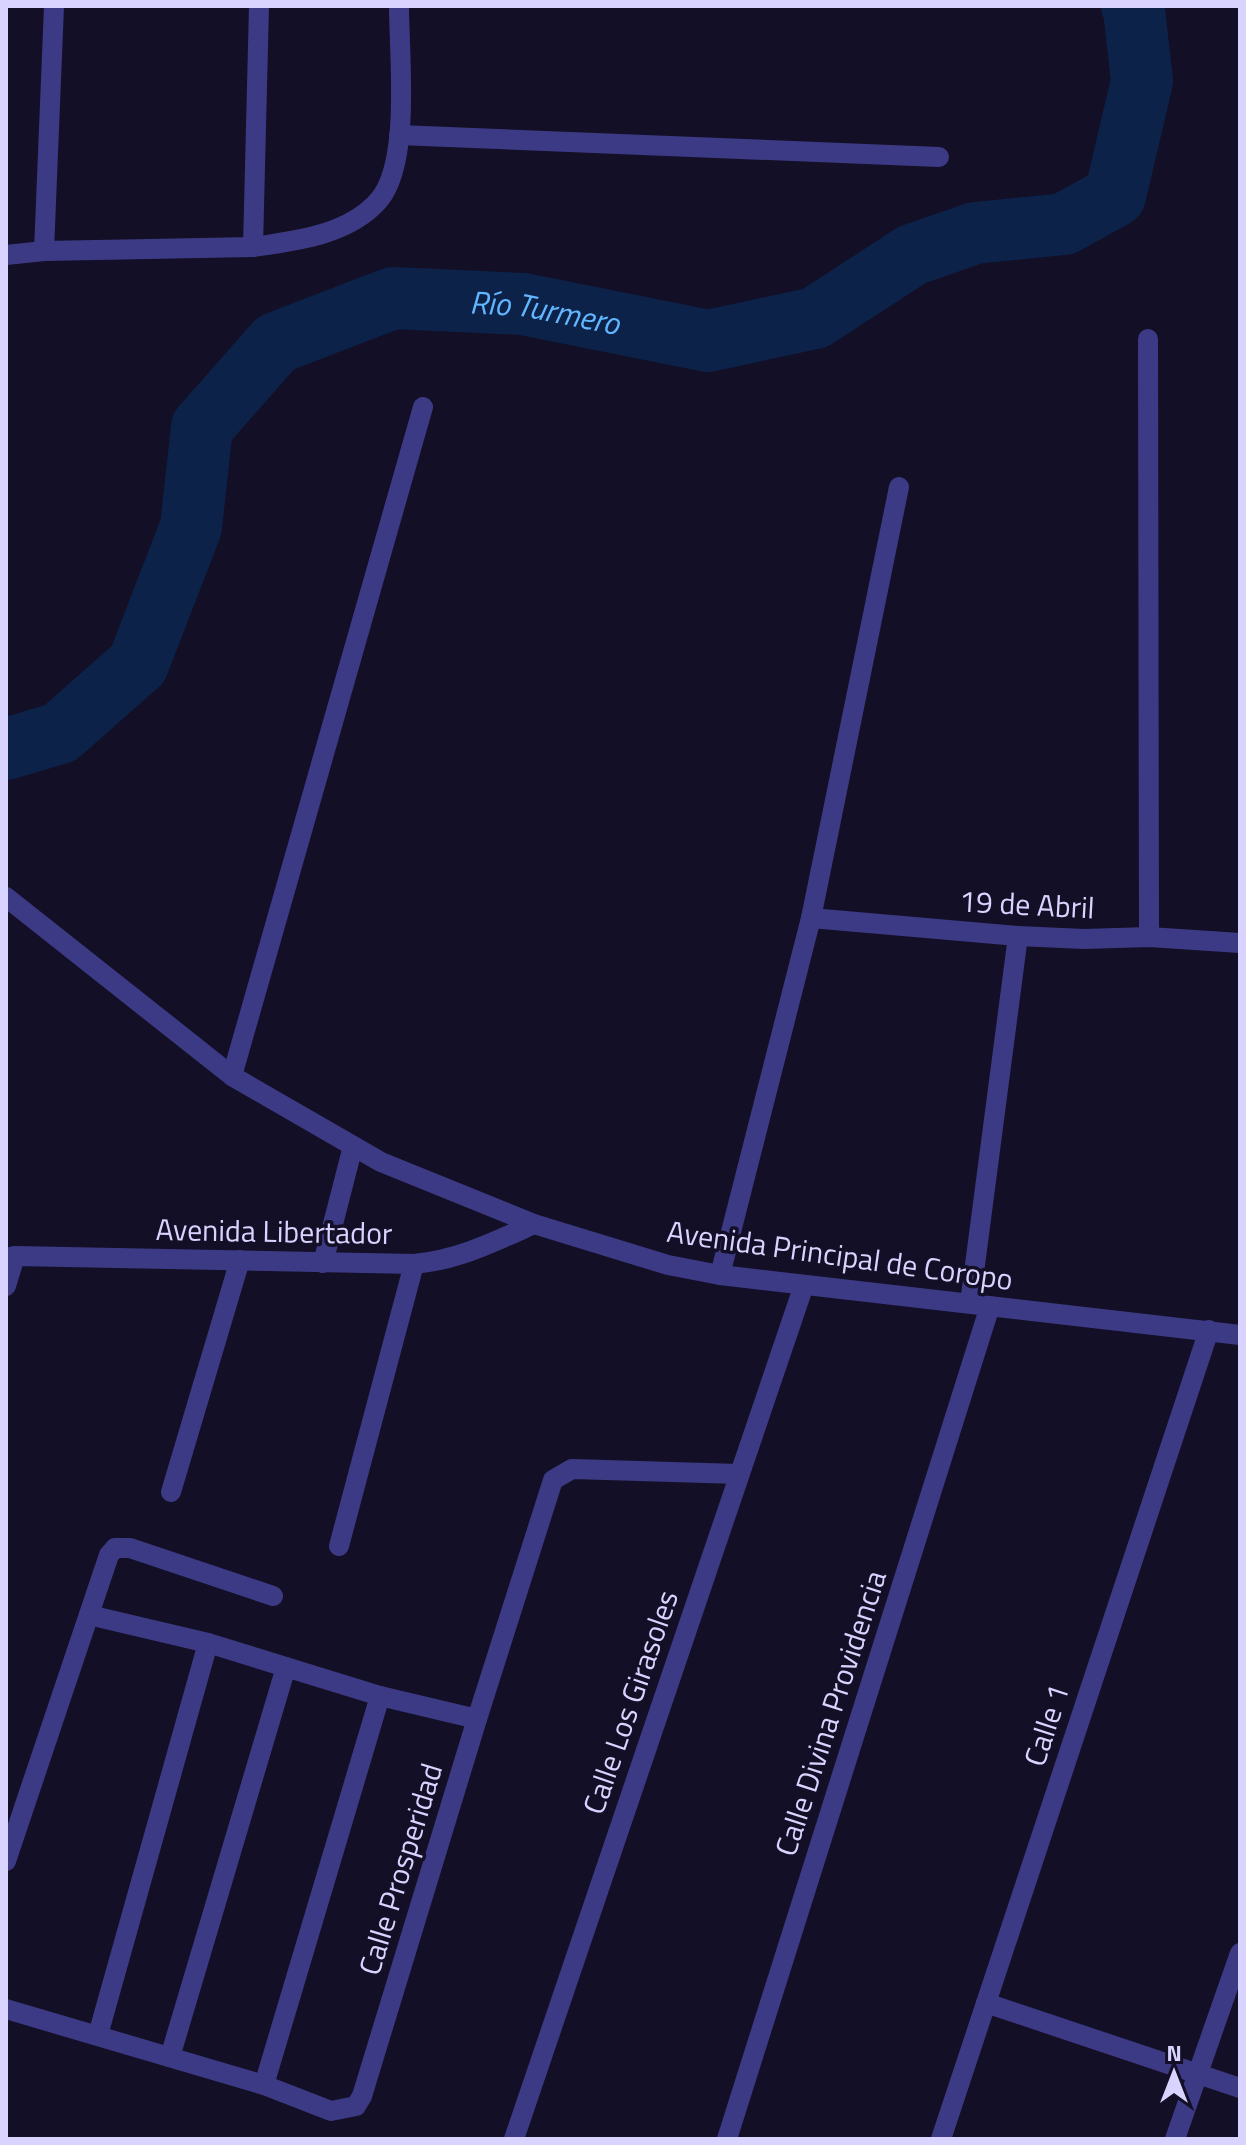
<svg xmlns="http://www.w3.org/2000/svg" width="1246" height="2145" viewBox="0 0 1246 2145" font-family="'Titillium Web',sans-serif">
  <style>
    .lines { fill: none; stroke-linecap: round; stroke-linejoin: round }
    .river { stroke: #0c2248; stroke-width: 62 }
    .minor { stroke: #3d3a85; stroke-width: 20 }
    .labels { text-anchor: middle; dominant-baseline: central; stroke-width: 7; stroke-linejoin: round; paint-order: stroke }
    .street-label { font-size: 30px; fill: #d9d4ff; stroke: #130f26 }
    .water-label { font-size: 32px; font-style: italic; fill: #62b6ff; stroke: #130f26 }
  </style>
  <rect width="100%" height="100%" fill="#130f26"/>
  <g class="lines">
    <path class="river" id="s1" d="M 6,749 L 60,733 L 138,664 L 191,527 L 202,427 L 276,343 L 393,298 L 523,304 L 708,341 L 815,318 L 912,255 L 975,233 L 1064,224 L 1115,196 L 1142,81 L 1134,10 L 1132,6"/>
    <g class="minor">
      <polyline points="399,135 939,157"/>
      <path d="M 253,247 C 295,241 349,235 379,200 C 411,163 399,55 399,6"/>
      <polyline points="44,251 54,6"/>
      <polyline points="6,255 44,251 253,247 259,6"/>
      <polyline points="1148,339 1149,937"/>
      <polyline points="6,897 232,1076 381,1162 534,1224 668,1265 720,1275 1240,1335"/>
      <polyline points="811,918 1018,936 1084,939 1149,937 1240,943"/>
      <polyline points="232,1076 423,407"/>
      <path d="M 6,1258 L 15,1256 L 414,1264 C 458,1260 494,1242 534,1224"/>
      <polyline points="323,1263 353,1146"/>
      <polyline points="720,1275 811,918 899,487"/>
      <polyline points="6,1286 15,1256"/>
      <polyline points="970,1303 1018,936"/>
      <polyline points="171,1492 240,1260"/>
      <polyline points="339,1546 414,1264"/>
      <polyline points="89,1615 208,1643 380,1696 477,1719"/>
      <polyline points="6,1861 109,1555 115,1548 130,1548 273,1596"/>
      <polyline points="986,2003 1240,2088"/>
      <polyline points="6,2009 264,2085 331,2111 356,2106 362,2096 477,1719 553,1480 572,1469 739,1474"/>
      <polyline points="98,2035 208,1643"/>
      <polyline points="170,2057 286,1667"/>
      <polyline points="264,2085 380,1696"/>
      <polyline points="514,2139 804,1285"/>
      <polyline points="727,2139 990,1306"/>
      <polyline points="941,2139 1209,1330"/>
      <polyline points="1175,2139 1240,1953"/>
    </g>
  </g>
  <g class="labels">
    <g class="street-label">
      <text transform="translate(1027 904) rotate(3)">19 de Abril</text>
      <text transform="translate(274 1231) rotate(1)">Avenida Libertador</text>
      <text transform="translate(840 1255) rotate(8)">Avenida Principal de Coropo</text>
      <text transform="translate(630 1702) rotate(-71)">Calle Los Girasoles</text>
      <text transform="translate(830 1713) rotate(-72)">Calle Divina Providencia</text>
      <text transform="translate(1046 1725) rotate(-72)">Calle 1</text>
      <text transform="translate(400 1869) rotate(-73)">Calle Prosperidad</text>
    </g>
    <g class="water-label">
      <text stroke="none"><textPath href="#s1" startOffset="798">Río Turmero</textPath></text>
    </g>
  </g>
  <rect width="1246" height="2145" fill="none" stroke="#d9d4ff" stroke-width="16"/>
  <g transform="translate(1174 2073)" stroke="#130f26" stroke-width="6" paint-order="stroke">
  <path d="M0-6L14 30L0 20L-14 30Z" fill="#d9d4ff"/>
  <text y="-12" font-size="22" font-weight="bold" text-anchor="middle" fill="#d9d4ff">N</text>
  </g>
</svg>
